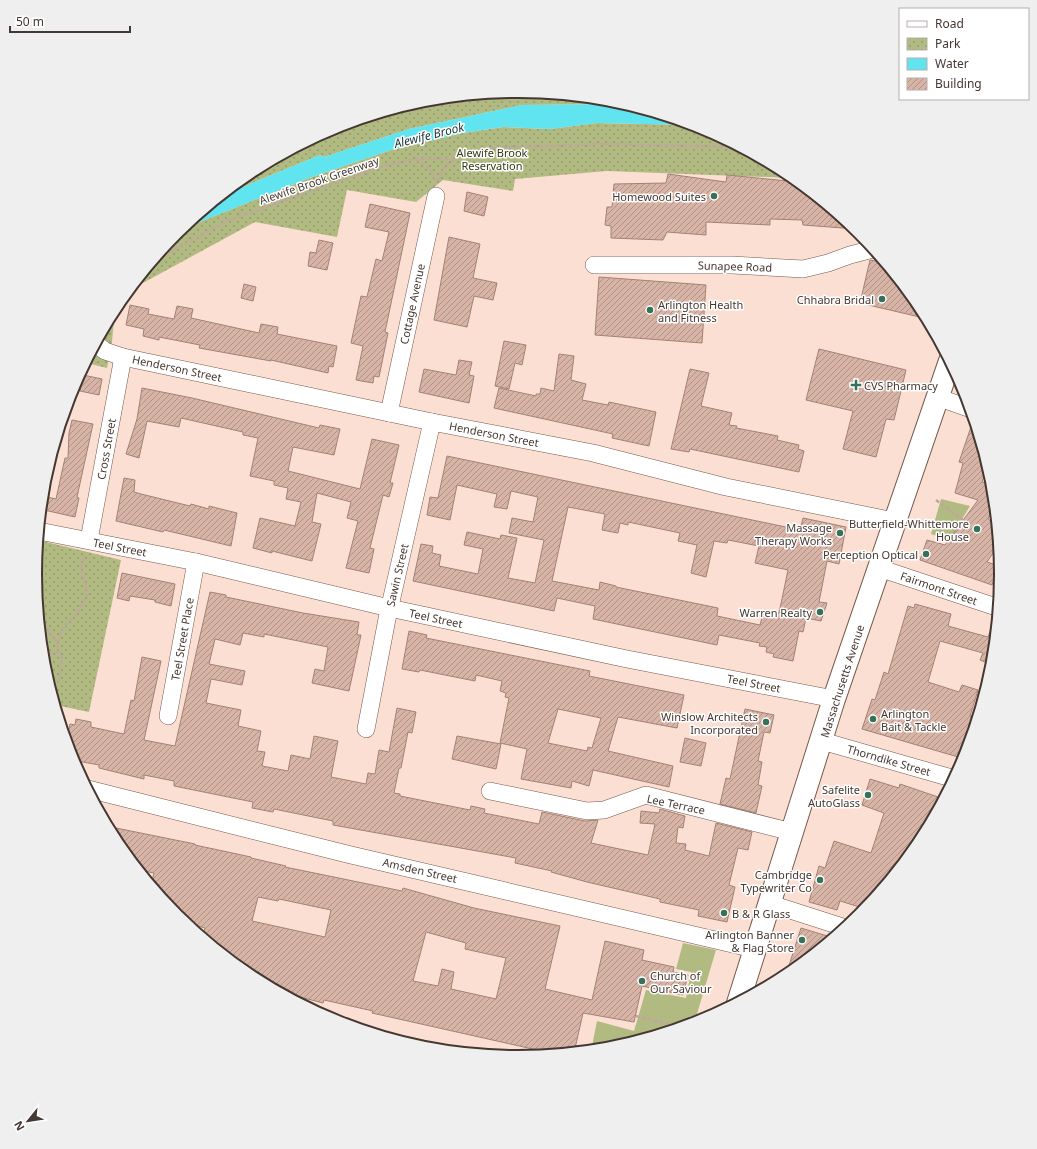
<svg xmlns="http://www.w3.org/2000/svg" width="1037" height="1149" viewBox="0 0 1037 1149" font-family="'Noto Sans',sans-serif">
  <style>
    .grass { fill: #b1bb81 }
    .park { fill: url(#park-dots) }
    .water { fill: #5fe4f0 }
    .building { fill: url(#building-hatch); stroke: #a38275; fill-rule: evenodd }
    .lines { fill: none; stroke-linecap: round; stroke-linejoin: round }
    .minor-casing { stroke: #77594c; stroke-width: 18 }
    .trunk-casing { stroke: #77594c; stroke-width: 24 }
    .path { stroke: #bfa79d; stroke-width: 2.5; stroke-dasharray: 4 2; stroke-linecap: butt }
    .minor { stroke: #fff; stroke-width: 17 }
    .trunk { stroke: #fff; stroke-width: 22 }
    .poi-dot { fill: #36715a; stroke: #fff; stroke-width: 1.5 }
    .labels { text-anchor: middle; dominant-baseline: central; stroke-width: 3; stroke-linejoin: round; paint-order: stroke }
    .park-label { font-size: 11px; fill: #343913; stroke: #fff }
    .street-label { font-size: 11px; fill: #453731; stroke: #fff }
    .poi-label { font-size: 11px; fill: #453731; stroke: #fff; text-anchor: end }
    .water-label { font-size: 12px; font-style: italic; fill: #1d3436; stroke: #fff }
    .rim { fill: none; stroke: #453731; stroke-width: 2 }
  </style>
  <defs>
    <pattern id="park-dots" width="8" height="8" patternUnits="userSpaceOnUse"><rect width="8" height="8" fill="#b1bb81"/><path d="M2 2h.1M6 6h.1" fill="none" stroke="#92996a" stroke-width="1.8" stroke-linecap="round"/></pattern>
    <pattern id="building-hatch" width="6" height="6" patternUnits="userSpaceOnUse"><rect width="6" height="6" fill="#d7b4a6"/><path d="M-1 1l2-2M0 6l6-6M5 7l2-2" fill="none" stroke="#b09388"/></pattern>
  </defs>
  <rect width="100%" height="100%" fill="#fcdfd3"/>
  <g class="grass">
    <polygon points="941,499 970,506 955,531 977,547 977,550 931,534"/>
    <polygon points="683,943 716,950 694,1024 613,1049 591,1051 597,1021 634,1031 646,990 686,998 691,972 676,969"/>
  </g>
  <g class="park">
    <polygon points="519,91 613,100 627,104 522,105 409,129 324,157 320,155 221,196 250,172 334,128 424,100"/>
    <polygon points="597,123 693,125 704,128 787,173 794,178 607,171 515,179 513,191 443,180 416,202 347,190 337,237 255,222 130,290 180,230 309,178 391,150 463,133 503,127 550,129"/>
    <polygon points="115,308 112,342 107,368 86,363"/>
    <polygon points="38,540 121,560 89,712 55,705 44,669 35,574"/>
  </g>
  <polygon class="water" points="627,104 693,125 597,123 550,129 503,127 463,133 391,150 309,178 180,230 221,196 320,155 324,157 409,129 522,105"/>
  <g class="building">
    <polygon points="668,174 726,182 727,175 798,182 856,229 803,225 802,220 770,219 770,225 706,222 706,235 667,232 663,240 611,238 611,226 605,225 607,207 612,207 614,184 666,183"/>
    <polygon points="467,192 488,197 484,216 464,211"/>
    <polygon points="370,204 410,213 385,332 388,333 379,377 374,376 373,383 356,380 363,346 351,343 361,296 367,297 376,259 382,261 389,232 365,227"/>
    <polygon points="449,237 480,244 473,278 497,283 493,300 474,296 467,327 434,320"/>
    <polygon points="319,240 333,243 327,270 308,266 310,252 316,253"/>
    <polygon points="870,260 885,263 921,306 928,319 860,303"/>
    <polygon points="599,277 706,285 702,343 595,335"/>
    <polygon points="244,284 256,287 253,301 241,298"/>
    <polygon points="130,305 149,309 148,314 174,319 177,306 193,309 191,318 259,333 261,324 278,327 277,334 337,346 333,367 329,366 328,373 271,360 271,361 199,348 200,345 159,337 159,340 143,336 144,329 126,325"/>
    <polygon points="504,341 526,345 522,365 515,363 509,389 495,386"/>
    <polygon points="819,349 906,370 894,420 886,419 876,457 843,449 853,411 806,400"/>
    <polygon points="559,354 574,356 571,380 586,384 582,400 608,405 609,402 656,412 649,446 612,438 613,434 494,408 499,388 536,396 536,394 540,394 541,388 554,391"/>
    <polygon points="459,360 472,362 469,375 474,376 469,403 419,392 424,369 456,375"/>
    <polygon points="690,369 709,373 701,406 732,413 729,425 737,426 736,428 778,436 777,440 799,445 798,449 804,451 799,472 690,449 689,452 671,449"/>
    <polygon points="83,375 102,379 99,395 80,391"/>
    <polygon points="142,388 192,398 319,428 320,425 340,429 334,455 293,447 288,471 360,489 372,439 399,445 390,483 393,483 389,497 383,495 370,548 374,549 369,573 346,568 358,521 347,518 351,502 317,493 312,522 321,524 312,561 272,551 272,553 253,548 260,518 295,526 301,502 286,499 288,488 274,485 274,481 250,476 258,438 243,435 243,432 181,418 179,427 147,421 139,458 126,454 137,419"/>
    <polygon points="974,418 988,464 982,482 993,485 995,500 988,519 997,526 999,544 987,562 999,566 992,585 920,560 927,540 945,545 978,500 955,493 963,463 959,462"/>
    <polygon points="72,420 93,424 77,497 79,498 75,517 44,510 47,497 56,499 65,458 68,458 69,433"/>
    <path d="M 447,456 L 800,530 L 803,518 L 846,527 L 839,564 L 827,561 L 819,602 L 827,603 L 821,621 L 806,618 L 803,632 L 799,631 L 793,661 L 773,657 L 774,654 L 766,652 L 767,647 L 759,646 L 760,643 L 719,635 L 717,645 L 593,619 L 595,606 L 557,598 L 554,611 L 413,581 L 421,544 L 433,546 L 432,553 L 441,555 L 439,566 L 478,574 L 483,549 L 464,545 L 467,532 L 500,539 L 501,535 L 517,538 L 508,578 L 535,583 L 544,540 L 509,533 L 512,518 L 533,522 L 538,497 L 511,491 L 507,509 L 494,507 L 497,494 L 457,485 L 450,520 L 427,515 L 430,497 L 438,498 ZM 568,507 L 605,514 L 602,530 L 618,533 L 620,523 L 628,525 L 628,522 L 680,533 L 678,541 L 697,545 L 691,573 L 706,577 L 714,541 L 727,543 L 728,540 L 759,546 L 755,563 L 788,570 L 779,613 L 764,610 L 760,625 L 717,616 L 718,608 L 616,587 L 616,586 L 600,582 L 599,590 L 552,581 Z"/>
    <polygon points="124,478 135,480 134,492 141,494 190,506 191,504 209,509 209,506 237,513 231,546 164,530 163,532 116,521"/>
    <polygon points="122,573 175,584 171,606 155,602 155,600 130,596 129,601 117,598"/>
    <polygon points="210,592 226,595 226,597 303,613 359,622 357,635 361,635 349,691 312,683 315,669 324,671 328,647 264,634 264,637 243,633 240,645 215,639 209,664 245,671 242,685 211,679 206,703 241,710 238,726 261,731 257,751 265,752 262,766 288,771 291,755 310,759 314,736 338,741 331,777 366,784 368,773 375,774 379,750 389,752 397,708 416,712 412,733 408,732 401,768 399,768 394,793 400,794 400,796 470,810 471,806 485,809 484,813 539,824 542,812 585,821 598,820 591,843 648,855 655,824 640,823 641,811 659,813 660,809 685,816 683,828 678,827 676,843 686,844 685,850 709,856 716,823 752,832 748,850 738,848 729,885 735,887 727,922 698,916 699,910 660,902 660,899 587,882 551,872 552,871 515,863 516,858 333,825 333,821 274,809 273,812 252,808 253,802 174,786 174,781 144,775 144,779 99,768 99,765 72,760 66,741 70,724 75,725 76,719 91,722 91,727 124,734 131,700 134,701 142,657 161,661 144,740 175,746"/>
    <polygon points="915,604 951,614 948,626 988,637 992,626 997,627 993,665 980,660 983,653 940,641 928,682 959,692 962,685 978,690 970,716 978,718 965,759 862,729 872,699 875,700 884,672 888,674 908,606 914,608"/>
    <path d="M 409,631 L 427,635 L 426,638 L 590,671 L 589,676 L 684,695 L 677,728 L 618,717 L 608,751 L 673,766 L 669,787 L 593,770 L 589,786 L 572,781 L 571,788 L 521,779 L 527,749 L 500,743 L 509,698 L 505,697 L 506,693 L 500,691 L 502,681 L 476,675 L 475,681 L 420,670 L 419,672 L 402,669 ZM 558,709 L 601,718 L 592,748 L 588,747 L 587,751 L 548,743 Z"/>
    <polygon points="745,709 774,715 770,733 764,732 758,761 762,762 758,785 762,786 756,813 720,804 726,778 730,779"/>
    <polygon points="457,736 501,744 496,769 452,759"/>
    <polygon points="685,738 706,743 701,766 680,762"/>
    <polygon points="870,779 899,788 900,784 944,799 920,843 913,852 906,850 900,868 866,909 840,901 837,910 809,902 819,866 825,868 834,841 871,853 884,813 862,805"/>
    <path d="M 116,828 L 195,844 L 195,845 L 251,857 L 251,858 L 286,866 L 285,867 L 402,891 L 403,888 L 474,908 L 560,926 L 545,989 L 592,1000 L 605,941 L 644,950 L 642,960 L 674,967 L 673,972 L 688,975 L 683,995 L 642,986 L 634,1022 L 583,1013 L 574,1053 L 555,1054 L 372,1013 L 373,1011 L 324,1000 L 323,1003 L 277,991 L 250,976 L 202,937 L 205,928 L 184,922 L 176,916 L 151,885 L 154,873 L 139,870 L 116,843 L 114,839 ZM 258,897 L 278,901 L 279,899 L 331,910 L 325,937 L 252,921 ZM 426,932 L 466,943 L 465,949 L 506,958 L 496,999 L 451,989 L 454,972 L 442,969 L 438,986 L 413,981 Z"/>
    <polygon points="801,928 834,938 785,978"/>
  </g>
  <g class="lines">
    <g class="minor-casing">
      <g id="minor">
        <polyline points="594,265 732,265 803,269 828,263 850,255 873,249"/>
        <polyline points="96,344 105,351 123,357 432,422 593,453 726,487 894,521"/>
        <polyline points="937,397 971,409"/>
        <polyline points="389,413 436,196"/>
        <polyline points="39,531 196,562 385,607 627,659 834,699"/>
        <polyline points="89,540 123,357"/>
        <polyline points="879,568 999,608"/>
        <polyline points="168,716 196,562"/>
        <polyline points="366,729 387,619 432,422"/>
        <polyline points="822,741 955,779"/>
        <polyline points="88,789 351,855 754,949"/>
        <polyline points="490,791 587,811 604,810 646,795 792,832"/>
        <polyline points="768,903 846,928"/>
      </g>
    </g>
    <g class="trunk-casing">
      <polyline id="trunk" points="738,1003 834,699 950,361"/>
    </g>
    <g class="path">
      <path d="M 416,159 C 425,165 433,169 436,181"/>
      <polyline points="438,181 444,167 454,160"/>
      <polyline points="153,261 227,221 383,166 416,159 454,159 468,152 492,148 602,144 739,147"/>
      <polyline points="936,500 963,520"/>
      <polyline points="39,620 43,622 57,643"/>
      <polyline points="43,654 60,652"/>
      <polyline points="51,692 59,681 62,659 57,644 62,629 77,613 88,594 81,568 85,555"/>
      <polyline points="636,1016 683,1028"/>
    </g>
    <use href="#minor" class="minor"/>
    <use href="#trunk" class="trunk"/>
  </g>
  <g class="poi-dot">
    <circle cx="714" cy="196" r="4"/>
    <circle cx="882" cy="299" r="4"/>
    <circle cx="650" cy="310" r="4"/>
    <path d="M854 379h4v4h4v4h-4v4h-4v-4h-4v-4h4z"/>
    <circle cx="977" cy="529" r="4"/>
    <circle cx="840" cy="533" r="4"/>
    <circle cx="926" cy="554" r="4"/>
    <circle cx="820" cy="612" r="4"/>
    <circle cx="873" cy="719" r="4"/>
    <circle cx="766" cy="722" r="4"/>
    <circle cx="868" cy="795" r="4"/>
    <circle cx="820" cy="880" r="4"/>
    <circle cx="724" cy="913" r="4"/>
    <circle cx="802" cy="940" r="4"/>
    <circle cx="642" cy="981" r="4"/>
  </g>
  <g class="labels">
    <g class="park-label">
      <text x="492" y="152">Alewife Brook<tspan x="492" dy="13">Reservation</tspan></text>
    </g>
    <g class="street-label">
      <text transform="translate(319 180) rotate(-19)">Alewife Brook Greenway</text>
      <text transform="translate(735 266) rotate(2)">Sunapee Road</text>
      <text transform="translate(412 304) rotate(-78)">Cottage Avenue</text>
      <text transform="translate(177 368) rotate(12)">Henderson Street</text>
      <text transform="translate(494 434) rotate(11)">Henderson Street</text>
      <text transform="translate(106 449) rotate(-80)">Cross Street</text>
      <text transform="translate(120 547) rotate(11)">Teel Street</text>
      <text transform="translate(397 575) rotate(-77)">Sawin Street</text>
      <text transform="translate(939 588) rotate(19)">Fairmont Street</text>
      <text transform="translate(436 618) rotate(12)">Teel Street</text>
      <text transform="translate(182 639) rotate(-80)">Teel Street Place</text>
      <text transform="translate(842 681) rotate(-72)">Massachusetts Avenue</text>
      <text transform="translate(754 683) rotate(11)">Teel Street</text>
      <text transform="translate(889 760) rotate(16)">Thorndike Street</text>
      <text transform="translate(676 804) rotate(12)">Lee Terrace</text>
      <text transform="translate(420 870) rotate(13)">Amsden Street</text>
    </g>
    <g class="poi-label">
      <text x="706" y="196">Homewood Suites</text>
      <text x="874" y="299">Chhabra Bridal</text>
      <text x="658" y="304" text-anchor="start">Arlington Health<tspan x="658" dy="13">and Fitness</tspan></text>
      <text x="864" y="385" text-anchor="start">CVS Pharmacy</text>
      <text x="969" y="523">Butterfield-Whittemore<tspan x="969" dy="13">House</tspan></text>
      <text x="832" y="527">Massage<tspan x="832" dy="13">Therapy Works</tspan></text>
      <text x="918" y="554">Perception Optical</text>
      <text x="812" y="612">Warren Realty</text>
      <text x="881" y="713" text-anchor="start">Arlington<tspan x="881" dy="13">Bait &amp; Tackle</tspan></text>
      <text x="758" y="716">Winslow Architects<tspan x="758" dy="13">Incorporated</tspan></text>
      <text x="860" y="789">Safelite<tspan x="860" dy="13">AutoGlass</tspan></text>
      <text x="812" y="874">Cambridge<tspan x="812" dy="13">Typewriter Co</tspan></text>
      <text x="732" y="913" text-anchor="start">B &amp; R Glass</text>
      <text x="794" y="934">Arlington Banner<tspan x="794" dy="13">&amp; Flag Store</tspan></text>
      <text x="650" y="975" text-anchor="start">Church of<tspan x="650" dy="13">Our Saviour</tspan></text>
    </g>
    <g class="water-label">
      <text transform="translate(429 135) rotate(-14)">Alewife Brook</text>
    </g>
  </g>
  <path d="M0 0H1037V1149H0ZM42 574a476 476 0 1 1 952 0a476 476 0 1 1-952 0Z" fill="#f0efef" fill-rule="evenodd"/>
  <path class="rim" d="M42 574a476 476 0 1 1 952 0a476 476 0 1 1-952 0Z"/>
  <rect x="899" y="8" width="130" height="92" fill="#ffffff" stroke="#b5afad"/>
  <rect x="907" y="21" width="20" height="6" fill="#ffffff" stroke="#b5afad"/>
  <text x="935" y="28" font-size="12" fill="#453731">Road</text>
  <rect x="907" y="38" width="20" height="12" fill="url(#park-dots)" stroke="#b5afad"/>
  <text x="935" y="48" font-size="12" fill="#453731">Park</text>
  <rect x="907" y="58" width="20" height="12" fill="#5fe4f0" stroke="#b5afad"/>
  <text x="935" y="68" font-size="12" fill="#453731">Water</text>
  <rect x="907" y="78" width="20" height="12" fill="url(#building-hatch)" stroke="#b5afad"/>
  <text x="935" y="88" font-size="12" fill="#453731">Building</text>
  <g transform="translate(28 1121) rotate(240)" stroke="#ffffff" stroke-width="3" paint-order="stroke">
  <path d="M0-3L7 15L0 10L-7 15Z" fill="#453731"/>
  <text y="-6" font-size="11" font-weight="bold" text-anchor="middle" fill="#453731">N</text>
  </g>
  <path d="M10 26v6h120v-6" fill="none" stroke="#453731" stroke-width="2"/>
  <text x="16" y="26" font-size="12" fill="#453731" stroke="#ffffff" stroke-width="3" paint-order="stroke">50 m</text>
</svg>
